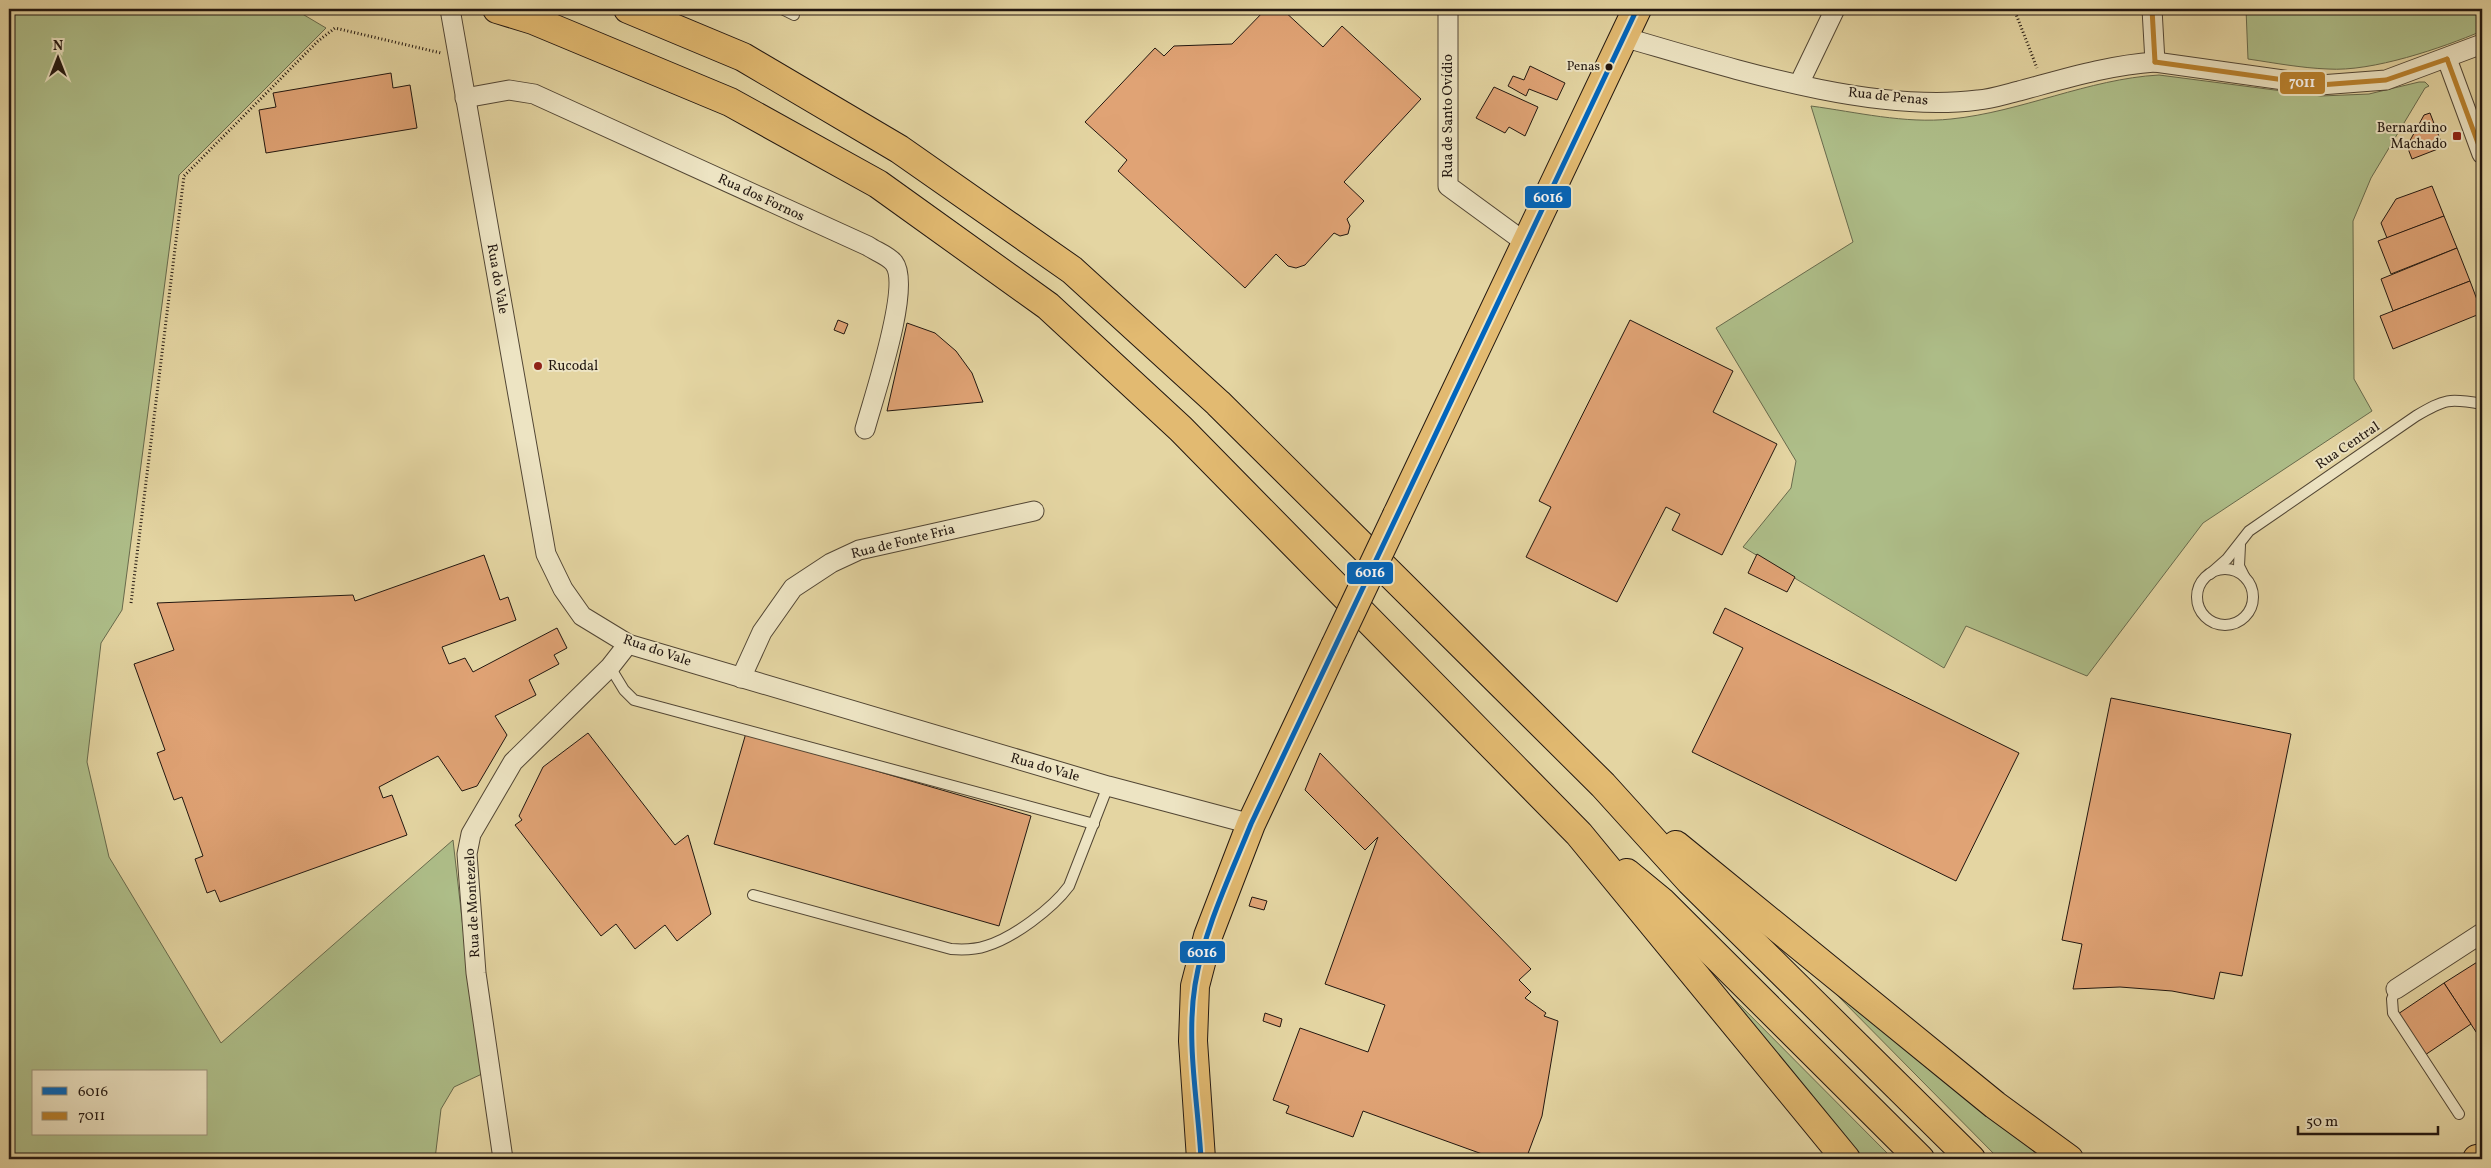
<svg xmlns="http://www.w3.org/2000/svg" width="2491" height="1168" viewBox="0 0 2491 1168" font-family="Vollkorn,serif">
  <style>
    .green { fill: #aebe89; stroke: #686a4c; fill-rule: evenodd }
    .building { fill: #e0a375; stroke: #221710 }
    .lines { fill: none; stroke-linecap: round; stroke-linejoin: round }
    .lane-casing { stroke: #524634; stroke-width: 12 }
    .street-casing { stroke: #524634; stroke-width: 21 }
    .primary-casing { stroke: #221710; stroke-width: 30 }
    .highway-casing { stroke: #221710; stroke-width: 30 }
    .path { stroke: #221710; stroke-width: 3; stroke-dasharray: 1 2.5; stroke-linecap: butt }
    .lane { stroke: #ede4c3; stroke-width: 10 }
    .street { stroke: #ede4c3; stroke-width: 19 }
    .primary { stroke: #e2ba71; stroke-width: 28 }
    .highway { stroke: #e2ba71; stroke-width: 28 }
    .primary-bridge-casing { stroke: #221710; stroke-width: 30; stroke-linecap: butt }
    .primary-bridge { stroke: #e2ba71; stroke-width: 28 }
    .bus-1-casing { stroke: #ede4c3; stroke-width: 9 }
    .bus-2-casing { stroke: #ede4c3; stroke-width: 9 }
    .bus-1 { stroke: #0065bd; stroke-width: 5 }
    .bus-2 { stroke: #ba822e; stroke-width: 5 }
    .bus-dot { fill: #221710; stroke: #ede4c3; stroke-width: 2 }
    .poi-dot { fill: #8f2418; stroke: #ede4c3; stroke-width: 2 }
    .labels { text-anchor: middle; dominant-baseline: central; stroke-width: 4; stroke-linejoin: round; paint-order: stroke }
    .bus-label { font-size: 13px; fill: #221710; stroke: #ede4c3; text-anchor: end }
    .street-label { font-size: 14px; fill: #221710; stroke: #ede4c3 }
    .poi-label { font-size: 14px; fill: #221710; stroke: #ede4c3; text-anchor: end }
    .line-badge { stroke: #ede4c3; stroke-width: 2 }
    .badge-label { font-size: 14px; text-anchor: middle; font-weight: bold; fill: #fff }
  </style>
  <rect width="100%" height="100%" fill="#e4d5a2"/>
  <filter id="stains"><feTurbulence type="fractalNoise" baseFrequency=".004" numOctaves="4"/><feColorMatrix values="0 0 0 0 .2 0 0 0 0 .09 0 0 0 0 .02 0 0 0 .5 -.17"/></filter>
  <radialGradient id="worn" r=".72"><stop offset=".6" stop-color="#630" stop-opacity="0"/><stop offset="1" stop-color="#630" stop-opacity=".3"/></radialGradient>
  <g class="green">
    <path d="M 9,9 L 294,9 L 326,28 L 179,175 L 122,610 L 101,643 L 87,762 L 109,857 L 221,1043 L 453,840 L 467,963 L 484,1073 L 454,1087 L 441,1109 L 435,1159 L 9,1159 ZM 34,1072 L 206,1072 L 206,1134 L 34,1134 Z"/>
    <path d="M 2246,9 L 2482,9 L 2482,31 C 2442,48 2372,72 2328,69 C 2301,68 2275,63 2248,59 Z"/>
    <path d="M 2159,75 L 2321,96 L 2369,94 L 2419,82 L 2425,82 L 2429,86 L 2425,88 L 2371,178 L 2353,221 L 2354,379 L 2372,411 L 2203,523 L 2087,676 L 1966,626 L 1944,668 L 1743,547 L 1791,488 L 1796,461 L 1716,328 L 1853,242 L 1811,106 C 1856,112 1905,124 1951,119 C 2021,112 2088,79 2159,75 Z"/>
    <polygon points="1726,991 1893,1159 1859,1159 1816,1108"/>
    <polygon points="1835,993 1879,1018 1937,1065 2042,1159 1999,1159"/>
  </g>
  <g class="building">
    <polygon points="1266,9 1282,9 1323,47 1342,26 1421,99 1344,182 1364,201 1347,219 1350,226 1348,234 1340,236 1334,233 1305,265 1296,268 1288,266 1276,254 1245,288 1118,171 1127,160 1085,122 1155,48 1164,56 1174,46 1232,44"/>
    <polygon points="1530,66 1565,83 1557,100 1529,89 1526,96 1508,86 1513,76 1524,80"/>
    <polygon points="391,73 393,88 410,85 417,128 266,153 259,110 276,107 273,93"/>
    <polygon points="1494,87 1538,107 1525,136 1509,127 1505,133 1476,118"/>
    <polygon points="2430,113 2443,147 2412,159 2407,146 2424,115"/>
    <polygon points="2432,186 2444,216 2387,238 2381,223 2396,199"/>
    <polygon points="2444,216 2457,248 2391,274 2378,241"/>
    <polygon points="2457,248 2470,281 2393,311 2381,279"/>
    <polygon points="2470,281 2482,313 2393,349 2380,316"/>
    <polygon points="838,320 848,324 844,334 834,330"/>
    <polygon points="1630,320 1733,371 1713,412 1777,444 1722,555 1672,530 1680,514 1666,507 1617,602 1526,557 1551,507 1539,501"/>
    <polygon points="907,323 935,333 956,351 972,373 983,402 887,411"/>
    <polygon points="1757,554 1795,577 1787,592 1748,573"/>
    <polygon points="484,555 500,600 508,597 516,620 442,647 449,664 465,658 473,672 557,628 567,648 554,655 559,664 529,680 536,695 495,716 507,735 477,786 462,791 438,756 379,787 383,798 392,795 407,835 220,902 215,890 207,893 195,859 203,856 182,797 174,800 157,753 165,750 134,664 174,650 157,603 353,595 355,601"/>
    <polygon points="1725,608 2019,753 1956,881 1692,752 1743,648 1713,633"/>
    <polygon points="2111,698 2291,734 2242,976 2220,972 2214,999 2172,991 2120,987 2073,989 2082,944 2062,940"/>
    <polygon points="588,733 675,845 688,835 711,914 677,941 665,925 635,949 616,924 601,936 515,825 522,820 519,816 543,767"/>
    <polygon points="746,733 1031,816 999,926 714,844"/>
    <polygon points="1320,753 1531,969 1519,980 1531,992 1525,998 1546,1013 1544,1016 1558,1021 1542,1116 1526,1159 1496,1159 1363,1111 1353,1137 1286,1113 1289,1106 1273,1100 1300,1028 1368,1052 1385,1005 1325,984 1378,837 1365,850 1305,790"/>
    <polygon points="1252,897 1267,901 1264,910 1249,906"/>
    <polygon points="2482,959 2482,1041 2444,983"/>
    <polygon points="2444,983 2471,1024 2425,1055 2398,1014"/>
    <polygon points="1265,1013 1282,1019 1280,1027 1263,1021"/>
  </g>
  <g class="lines">
    <g class="lane-casing">
      <g id="lane">
        <polyline points="782,9 794,15"/>
        <polyline points="2240,545 2239,566 2244,576"/>
        <circle cx="2225" cy="597" r="28"/>
        <path d="M 2210,574 L 2227,559 L 2249,531 L 2416,416 C 2445,399 2449,398 2482,404"/>
        <polyline points="610,667 624,690 634,700 1094,824"/>
        <path d="M 753,895 L 951,949 C 963,950 974,950 986,946 C 1013,938 1052,909 1069,886 L 1108,786"/>
        <polyline points="2396,989 2392,999 2393,1013 2459,1114"/>
      </g>
    </g>
    <g class="street-casing">
      <g id="street">
        <polyline points="450,9 546,554 563,589 582,616 628,644 1108,786 1251,824"/>
        <polyline points="1448,9 1448,186 1526,243"/>
        <polyline points="2152,9 2155,62"/>
        <path d="M 1623,37 C 1728,67 1870,114 1978,100 C 1992,99 2006,94 2019,91 C 2064,79 2109,65 2155,62 L 2320,85 L 2386,80 L 2482,44"/>
        <polyline points="2447,59 2482,154"/>
        <polyline points="1799,84 1835,9"/>
        <path d="M 465,98 L 509,90 L 534,94 L 868,246 C 875,251 889,256 894,263 C 912,286 873,399 865,429"/>
        <polyline points="741,678 762,632 793,588 831,563 859,550 1034,511"/>
        <polyline points="2396,989 2482,933"/>
        <polyline points="503,1159 476,973 467,854 471,834 513,762 610,667 628,644"/>
      </g>
    </g>
    <g class="primary-casing">
      <g id="primary">
        <polyline points="1397,515 1637,9"/>
        <polyline points="1201,1159 1193,1041 1195,986 1208,936 1251,824 1335,646"/>
        <polyline points="2477,1159 2482,1158"/>
      </g>
    </g>
    <g class="highway-casing">
      <g id="highway">
        <polyline points="497,9 533,20 730,102 878,184 1048,306 1181,429 1579,834 1846,1159"/>
        <polyline points="628,9 743,57 899,149 1072,270 1218,403 1603,785 1690,881 1971,1159"/>
        <polyline points="1676,845 1995,1105 2069,1159"/>
        <polyline points="1627,873 1661,901 1920,1159"/>
      </g>
    </g>
    <g class="path">
      <polyline points="2014,9 2037,68"/>
      <polyline points="131,603 184,176 318,41 335,28 441,53"/>
    </g>
    <use href="#lane" class="lane"/>
    <use href="#street" class="street"/>
    <use href="#primary" class="primary"/>
    <use href="#highway" class="highway"/>
    <g class="primary-bridge-casing">
      <polyline id="primary-bridge" points="1335,646 1397,515"/>
    </g>
    <use href="#primary-bridge" class="primary-bridge"/>
    <g class="bus-1-casing">
      <path id="bus-1" d="M 1201,1159 C 1198,1102 1186,1042 1195,985 C 1204,929 1230,876 1251,824 L 1637,9"/>
    </g>
    <g class="bus-2-casing">
      <g id="bus-2">
        <polyline points="2152,9 2155,62"/>
        <polyline points="2447,59 2482,154"/>
        <polyline points="2155,62 2320,85 2386,80 2447,59"/>
      </g>
    </g>
    <use href="#bus-1" class="bus-1"/>
    <use href="#bus-2" class="bus-2"/>
  </g>
  <circle class="bus-dot" cx="1609" cy="67" r="4.5"/>
  <g class="poi-dot">
    <rect x="2452" y="131" width="10" height="10" rx="2.5"/>
    <circle cx="538" cy="366" r="5"/>
  </g>
  <g class="labels">
    <g class="bus-label">
      <text x="1600" y="67">Penas</text>
    </g>
    <g class="street-label">
      <text transform="translate(1888 97) rotate(6)">Rua de Penas</text>
      <text transform="translate(1448 116) rotate(-90)">Rua de Santo Ovídio</text>
      <text transform="translate(761 198) rotate(25)">Rua dos Fornos</text>
      <text transform="translate(497 279) rotate(80)">Rua do Vale</text>
      <text transform="translate(2348 446) rotate(-34)">Rua Central</text>
      <text transform="translate(903 542) rotate(-14)">Rua de Fonte Fria</text>
      <text transform="translate(657 651) rotate(19)">Rua do Vale</text>
      <text transform="translate(1045 768) rotate(16)">Rua do Vale</text>
      <text transform="translate(473 903) rotate(-93)">Rua de Montezelo</text>
    </g>
    <g class="poi-label">
      <text x="2447" y="128">Bernardino<tspan x="2447" dy="16">Machado</tspan></text>
      <text x="548" y="366" text-anchor="start">Rucodal</text>
    </g>
  </g>
  <g class="line-badge">
    <rect x="2279" y="71" width="47" height="24" rx="5" fill="#ba822e"/>
    <rect x="1524" y="185" width="48" height="24" rx="5" fill="#0065bd"/>
    <rect x="1346" y="561" width="48" height="24" rx="5" fill="#0065bd"/>
    <rect x="1179" y="940" width="47" height="24" rx="5" fill="#0065bd"/>
  </g>
  <g class="badge-label">
    <text x="2302" y="87">7011</text>
    <text x="1548" y="202">6016</text>
    <text x="1370" y="577">6016</text>
    <text x="1202" y="957">6016</text>
  </g>
  <rect width="2491" height="1168" fill="none" stroke="#e4d5a2" stroke-width="30"/>
  <rect x="10" y="10" width="2471" height="1148" fill="none" stroke="#221710" stroke-width="2.5"/>
  <rect x="15" y="15" width="2461" height="1138" fill="none" stroke="#221710"/>
  <rect x="32" y="1070" width="175" height="65" fill="#ede4c3" stroke="#9c927b"/>
  <rect x="42" y="1087" width="25" height="8" fill="#0065bd" stroke="#9c927b"/>
  <text x="78" y="1096" font-size="15" fill="#221710">6016</text>
  <rect x="42" y="1112" width="25" height="8" fill="#ba822e" stroke="#9c927b"/>
  <text x="78" y="1120" font-size="15" fill="#221710">7011</text>
  <g transform="translate(58 58)" stroke="#ede4c3" stroke-width="4" paint-order="stroke">
  <path d="M0-4L9 19L0 12L-9 19Z" fill="#221710"/>
  <text y="-8" font-size="14" font-weight="bold" text-anchor="middle" fill="#221710">N</text>
  </g>
  <path d="M2298 1126v8h140v-8" fill="none" stroke="#221710" stroke-width="2.5"/>
  <text x="2306" y="1126" font-size="15" fill="#221710" stroke="#ede4c3" stroke-width="4" paint-order="stroke">50 m</text>
  <rect width="100%" height="100%" filter="url(#stains)"/>
  <rect width="100%" height="100%" fill="url(#worn)"/>
</svg>
